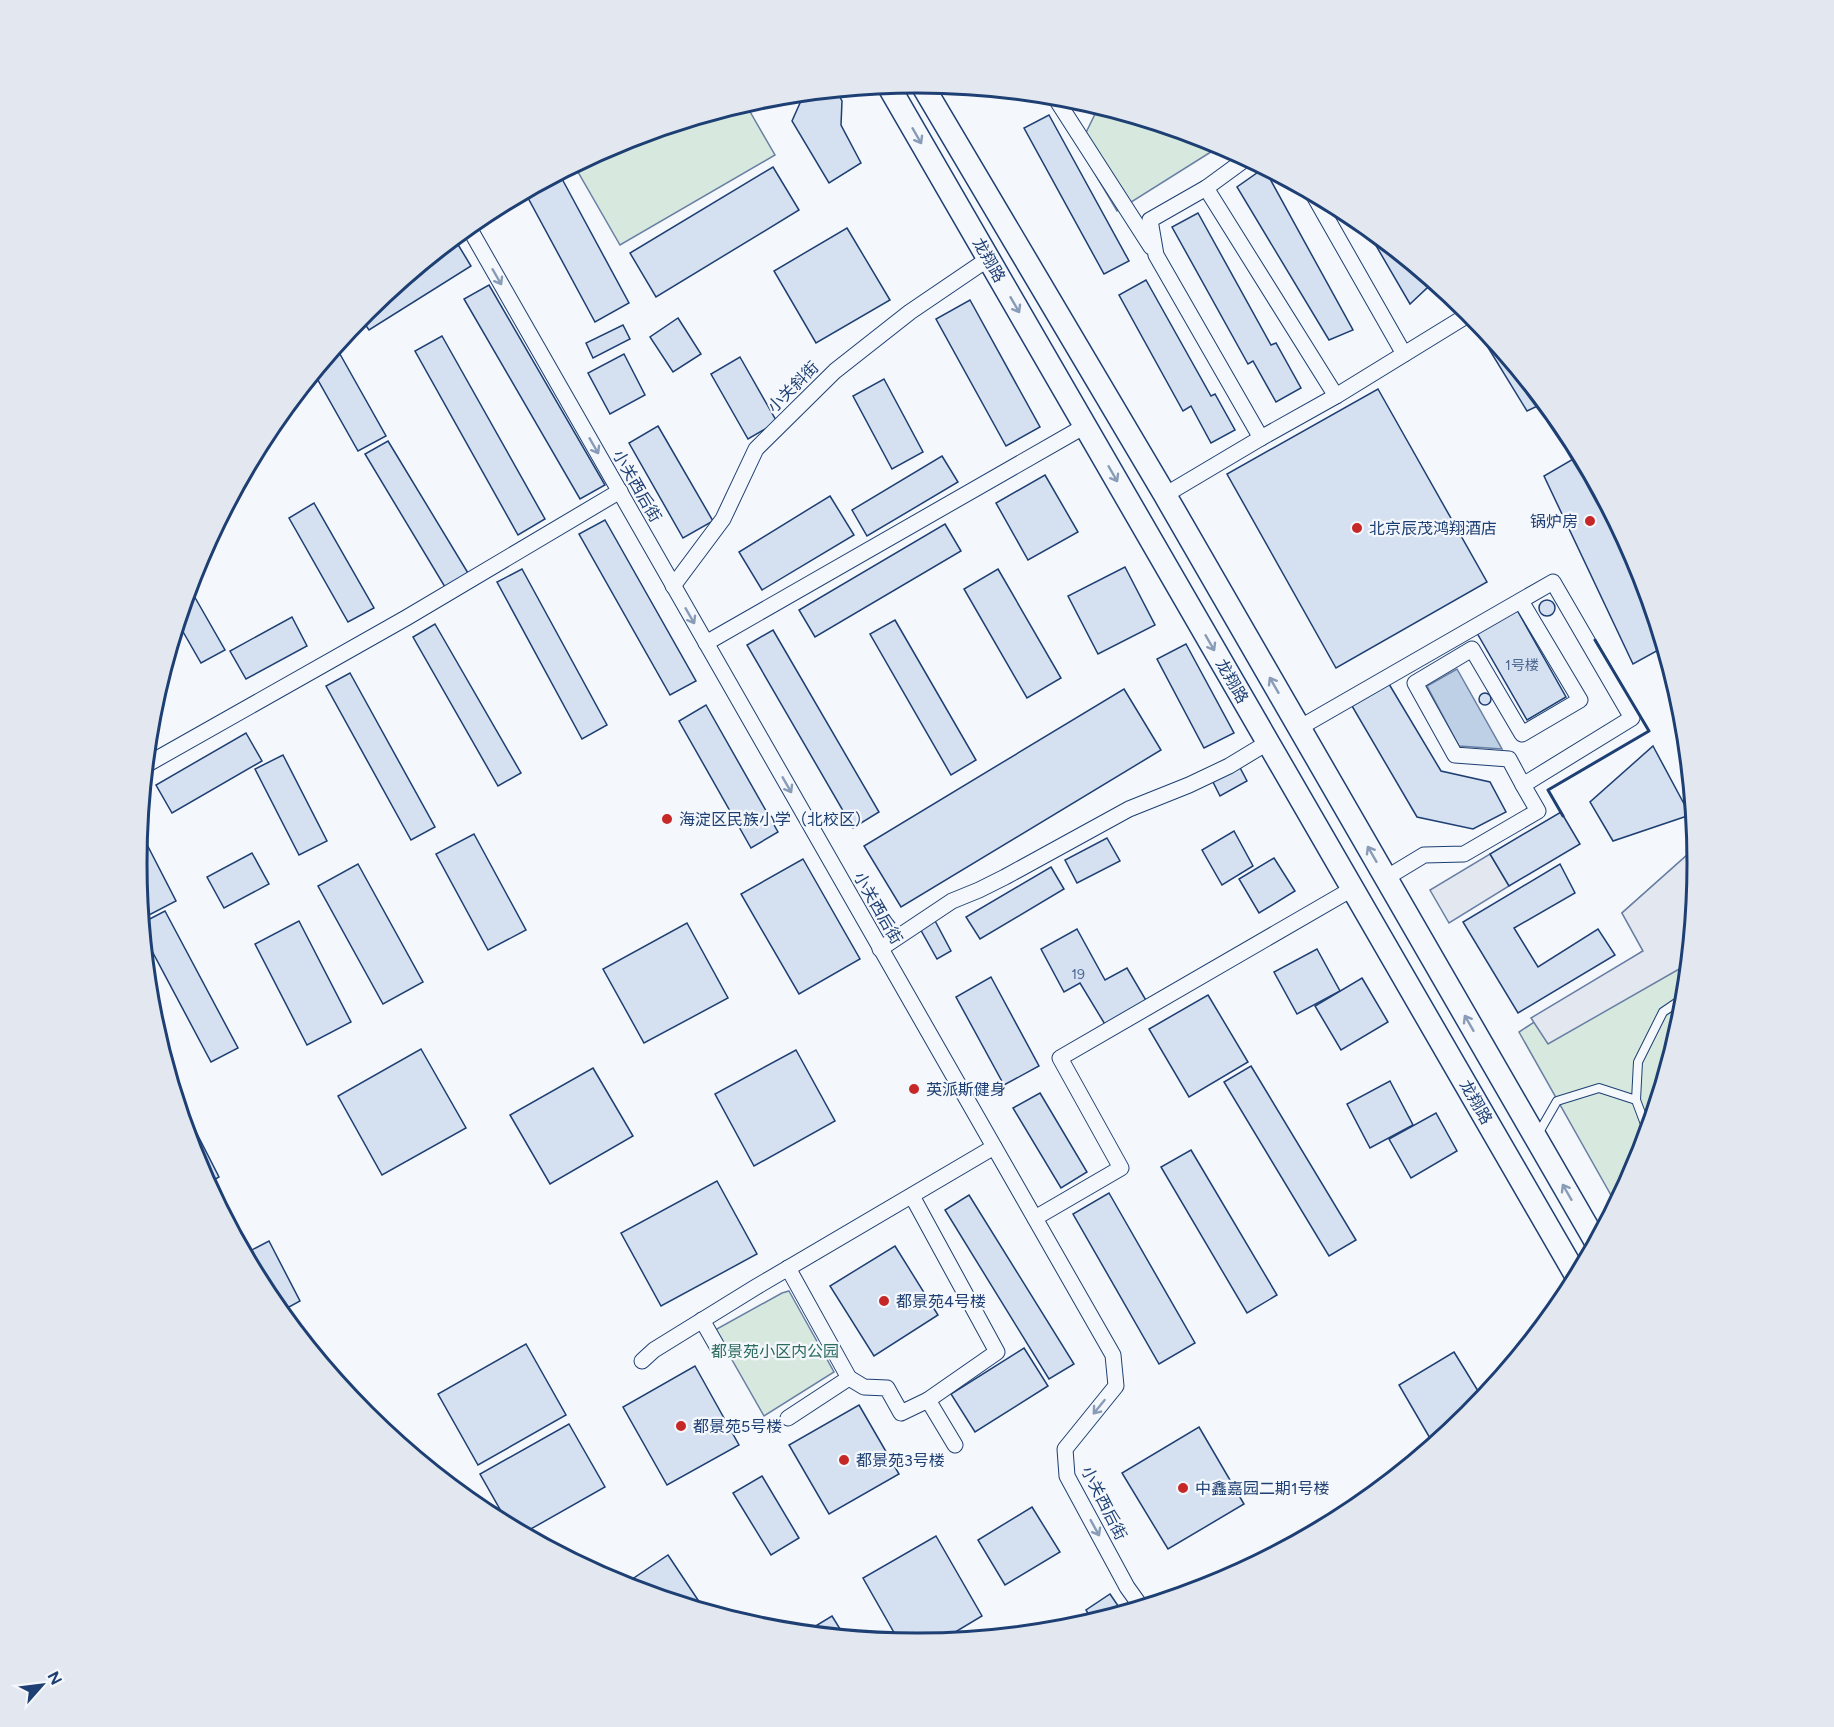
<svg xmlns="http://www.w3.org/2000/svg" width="1834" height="1727" viewBox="0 0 1834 1727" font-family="Figtree,'Noto Sans SC',sans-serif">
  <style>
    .green { fill: #d7e8df; stroke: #687fa3; stroke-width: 1.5 }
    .parking { fill: #e3e8f0; stroke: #687fa3; stroke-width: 1.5 }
    .water { fill: #bed0e5; stroke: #687fa3; stroke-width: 1.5 }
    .building { fill: #d5e0f0; stroke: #1d3f73; stroke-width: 1.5 }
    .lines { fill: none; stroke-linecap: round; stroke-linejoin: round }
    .lane-casing { stroke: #1d3f73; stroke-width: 10 }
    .street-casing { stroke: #1d3f73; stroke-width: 17 }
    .secondary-casing { stroke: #1d3f73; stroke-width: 25 }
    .lane { stroke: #f4f7fb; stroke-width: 8 }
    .street { stroke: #f4f7fb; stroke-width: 15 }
    .secondary { stroke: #f4f7fb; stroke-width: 22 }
    .wall { stroke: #1d3f73; stroke-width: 3 }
    .oneway { stroke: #889bb7 }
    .poi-dot { fill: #c62828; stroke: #f4f7fb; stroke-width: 2 }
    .labels { text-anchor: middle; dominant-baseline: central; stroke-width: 4.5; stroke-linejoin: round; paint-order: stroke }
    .number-label { font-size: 14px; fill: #4b6792 }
    .street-label { font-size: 16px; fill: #1d3f73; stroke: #f4f7fb }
    .poi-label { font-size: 16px; fill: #1d3f73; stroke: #f4f7fb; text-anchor: start }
    .park-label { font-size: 16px; fill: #2c6c60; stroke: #f4f7fb }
    .rim { fill: none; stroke: #1d3f73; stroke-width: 3 }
  </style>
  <rect width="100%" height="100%" fill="#f4f7fb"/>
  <g class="green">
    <polygon points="745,103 775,155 620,245 574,165 618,142"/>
    <polygon points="1099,106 1216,142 1222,145 1117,211 1079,147"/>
    <polygon points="1696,847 1698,864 1683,1016 1638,1163 1616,1204 1519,1032 1643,951 1622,913"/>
    <polygon points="789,1291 834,1372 764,1416 715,1330 782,1293"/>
  </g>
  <g class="parking">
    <polygon points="1696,847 1698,864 1688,964 1548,1044 1531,1018 1643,951 1622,913"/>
    <polygon points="1490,854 1509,886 1449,923 1430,890"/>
  </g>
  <polygon class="water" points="1457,669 1502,749 1459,746 1427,686"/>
  <g class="building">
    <polygon points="836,90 842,101 841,125 861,163 829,183 792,121 800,103 797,94"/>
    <polygon points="1049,115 1129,261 1104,274 1024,128"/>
    <polygon points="773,167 799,210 656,297 630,253"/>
    <polygon points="1264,168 1353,330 1329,340 1237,187"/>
    <polygon points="561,177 629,303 595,322 527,196"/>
    <polygon points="1198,213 1271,345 1276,343 1301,388 1276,402 1253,361 1248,364 1172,227"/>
    <polygon points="1364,225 1417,269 1428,287 1410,304"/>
    <polygon points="847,228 890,300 816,343 774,271"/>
    <polygon points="454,238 471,266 369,330 360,317 365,311"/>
    <polygon points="1146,280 1211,396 1215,394 1235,430 1211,443 1191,406 1183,411 1119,295"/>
    <polygon points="489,285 605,485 580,499 464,299"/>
    <polygon points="970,300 1040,427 1006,446 936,319"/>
    <polygon points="678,318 701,354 673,372 650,337"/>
    <polygon points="1477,321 1544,403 1527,411 1473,323"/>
    <polygon points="623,325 630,339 593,358 586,343"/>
    <polygon points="442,336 545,519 518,535 415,351"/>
    <polygon points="336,347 386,436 358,451 314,373"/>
    <polygon points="624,354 645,395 610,414 588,373"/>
    <polygon points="740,357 777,422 748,439 711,374"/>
    <polygon points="884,379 923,452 892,469 853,396"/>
    <polygon points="1378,389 1487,582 1336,668 1227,474"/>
    <polygon points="658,426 713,521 683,538 629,443"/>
    <polygon points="388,441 468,573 445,587 365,454"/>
    <polygon points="1580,455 1639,565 1664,647 1633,664 1544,476"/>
    <polygon points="942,456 958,482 867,536 852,510"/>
    <polygon points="1045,475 1078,532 1028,560 996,503"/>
    <polygon points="830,496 854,535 762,590 739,552"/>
    <polygon points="314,503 374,608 348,622 289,518"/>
    <polygon points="605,520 696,681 670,695 579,534"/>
    <polygon points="945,524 961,551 815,637 799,610"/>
    <polygon points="1125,567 1155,625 1098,654 1068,596"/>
    <polygon points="522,569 607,725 582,739 497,582"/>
    <polygon points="998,569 1061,678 1027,698 964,589"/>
    <polygon points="189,587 225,650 201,663 178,623"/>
    <circle cx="1547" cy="608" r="8"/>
    <polygon points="1517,610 1566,697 1527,720 1477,633"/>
    <polygon points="292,617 307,646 246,679 230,651"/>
    <polygon points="895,620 976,760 951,775 870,634"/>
    <polygon points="435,624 521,773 498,786 413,637"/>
    <polygon points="773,630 879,812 853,828 747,645"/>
    <polygon points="1186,644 1234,733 1204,748 1157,659"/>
    <polygon points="350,673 435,827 411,840 326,686"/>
    <polygon points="1389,684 1441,771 1490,782 1506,812 1473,829 1417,817 1352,706"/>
    <polygon points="1124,689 1161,750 901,907 864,846"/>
    <circle cx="1485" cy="699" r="6"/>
    <polygon points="706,705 778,832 751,848 679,721"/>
    <polygon points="246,733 262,761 172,813 156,785"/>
    <polygon points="1653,746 1690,815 1613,841 1590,802"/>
    <polygon points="283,755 327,841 299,855 255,769"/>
    <polygon points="1237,762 1247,781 1220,796 1210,776"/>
    <polygon points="1561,812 1580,844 1509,886 1490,854"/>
    <polygon points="139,829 176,901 149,915 139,896 136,863"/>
    <polygon points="1234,831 1253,866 1222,885 1202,850"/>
    <polygon points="474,834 526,930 488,950 436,854"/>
    <polygon points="1107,838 1120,861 1077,883 1065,860"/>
    <polygon points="252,853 269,884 224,908 207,877"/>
    <polygon points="1274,858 1295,891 1259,913 1239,879"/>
    <polygon points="803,859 860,959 799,994 741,894"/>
    <polygon points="358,864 423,982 383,1004 318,886"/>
    <polygon points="1560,864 1575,893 1514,928 1538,967 1598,929 1615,955 1518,1013 1463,922"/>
    <polygon points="1051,867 1064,889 980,939 966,917"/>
    <polygon points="165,911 238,1048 211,1062 143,934 142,923"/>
    <polygon points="933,917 951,951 937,959 918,925"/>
    <polygon points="299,921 351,1022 307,1045 255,944"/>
    <polygon points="687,923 728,998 644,1043 603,969"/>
    <polygon points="1077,929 1105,980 1127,968 1147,1002 1106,1026 1080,983 1064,992 1041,949"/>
    <polygon points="1317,949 1340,991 1297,1014 1274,972"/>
    <polygon points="991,977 1039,1066 1004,1085 956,997"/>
    <polygon points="1362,978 1388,1022 1341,1050 1315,1006"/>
    <polygon points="1208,995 1248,1062 1189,1097 1149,1029"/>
    <polygon points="421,1049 466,1128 382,1175 338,1096"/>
    <polygon points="796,1050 835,1121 754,1166 715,1094"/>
    <polygon points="1251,1066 1356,1240 1329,1256 1224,1082"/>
    <polygon points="593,1068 633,1136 550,1184 510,1115"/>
    <polygon points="1390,1081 1413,1125 1370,1148 1347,1104"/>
    <polygon points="1040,1093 1087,1172 1061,1188 1013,1108"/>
    <polygon points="1436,1113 1457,1151 1411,1178 1389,1139"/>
    <polygon points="189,1118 219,1177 207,1184 195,1162 183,1121"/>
    <polygon points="1191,1150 1277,1295 1247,1313 1161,1167"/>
    <polygon points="717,1181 757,1254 661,1306 621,1233"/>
    <polygon points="1109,1193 1195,1343 1159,1364 1073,1214"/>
    <polygon points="969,1195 1074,1364 1049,1379 945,1210"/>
    <polygon points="269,1241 300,1301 280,1312 267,1297 244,1254"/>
    <polygon points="895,1246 938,1315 874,1356 830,1286"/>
    <polygon points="526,1344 566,1415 478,1465 438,1394"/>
    <polygon points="1024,1348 1048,1386 975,1432 951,1394"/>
    <polygon points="1454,1352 1483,1399 1469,1416 1434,1445 1399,1385"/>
    <polygon points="695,1366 739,1445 667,1485 623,1407"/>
    <polygon points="859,1405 899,1474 829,1514 789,1445"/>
    <polygon points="569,1424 605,1487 522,1534 510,1527 480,1474"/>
    <polygon points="1199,1427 1244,1504 1168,1549 1122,1473"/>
    <polygon points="762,1476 799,1538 771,1555 733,1493"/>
    <polygon points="1032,1507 1060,1552 1005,1585 978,1540"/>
    <polygon points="936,1536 982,1616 937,1643 917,1644 900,1643 863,1578"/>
    <polygon points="668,1555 706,1612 622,1586"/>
    <polygon points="1110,1594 1123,1613 1093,1622 1086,1610"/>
    <polygon points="832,1616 845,1637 804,1633"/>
  </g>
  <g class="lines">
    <g class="lane-casing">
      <g id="lane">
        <polyline points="1636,1100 1648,1132"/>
        <polyline points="1538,1134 1557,1101 1599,1088 1636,1100 1638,1062 1663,1012 1685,997"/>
      </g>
    </g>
    <g class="street-casing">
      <g id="street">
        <polyline points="1054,96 1151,247"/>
        <polyline points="1247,158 1206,188 1150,220 1156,255 1261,438 1336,396 1471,313"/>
        <polyline points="1206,188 1336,396"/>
        <polyline points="1313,194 1404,354"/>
        <polyline points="468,226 1113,1355 1116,1386 1065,1449 1067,1476 1127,1587 1142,1608"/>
        <polyline points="1165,495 1261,438"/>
        <polyline points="673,586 723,519 756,449 835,371 910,312 988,259"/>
        <polyline points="1521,601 1580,700 1522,734 1472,649 1415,683 1455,755 1509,759 1523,785"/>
        <polyline points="706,643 1085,426"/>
        <polyline points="1299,728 1553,582 1632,718 1523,785 1538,811 1464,854 1424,855 1386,878"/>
        <polyline points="146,765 406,618 620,491"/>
        <polyline points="880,949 952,901 979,890 1005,877 1129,809 1189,785 1229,766 1267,743"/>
        <polyline points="912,1196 997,1352 928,1400 955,1445"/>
        <polyline points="1035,1218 1121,1168 1060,1058 1352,889"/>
        <polyline points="788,1268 849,1378"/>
        <polyline points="702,1320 718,1348"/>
        <polyline points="642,1361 654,1350 756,1287 994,1147"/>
        <polyline points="788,1418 849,1378 864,1387 887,1388 901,1413 928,1400"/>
      </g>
    </g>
    <g class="secondary-casing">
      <g id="secondary">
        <polyline points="921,83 1165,495 1596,1242"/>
        <polyline points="888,85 1577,1277"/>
      </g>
    </g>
    <use href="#lane" class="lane"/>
    <use href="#street" class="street"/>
    <use href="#secondary" class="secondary"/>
    <polyline class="wall" points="1563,816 1548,790 1649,731 1595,640"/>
  </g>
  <defs><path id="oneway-shaft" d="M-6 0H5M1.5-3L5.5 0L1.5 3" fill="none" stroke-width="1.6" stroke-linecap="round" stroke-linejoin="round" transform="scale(1.5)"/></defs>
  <g class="oneway">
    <use href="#oneway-shaft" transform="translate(917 136) rotate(60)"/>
    <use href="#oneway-shaft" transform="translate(497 277) rotate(60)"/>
    <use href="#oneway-shaft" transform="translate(1015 305) rotate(60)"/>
    <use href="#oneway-shaft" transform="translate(594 446) rotate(60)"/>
    <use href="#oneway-shaft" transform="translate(1113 474) rotate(60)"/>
    <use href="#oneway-shaft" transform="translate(690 616) rotate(60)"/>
    <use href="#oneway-shaft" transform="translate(1210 643) rotate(60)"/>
    <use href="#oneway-shaft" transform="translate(1274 685) rotate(-120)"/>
    <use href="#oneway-shaft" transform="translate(787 785) rotate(60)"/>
    <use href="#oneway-shaft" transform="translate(1372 854) rotate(-120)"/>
    <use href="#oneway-shaft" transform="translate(1469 1023) rotate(-120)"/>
    <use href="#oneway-shaft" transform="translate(1567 1192) rotate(-120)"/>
    <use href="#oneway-shaft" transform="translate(1099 1407) rotate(129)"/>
    <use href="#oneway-shaft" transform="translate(1095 1528) rotate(61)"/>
  </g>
  <g class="poi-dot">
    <circle cx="1590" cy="521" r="6"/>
    <circle cx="1357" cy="528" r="6"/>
    <circle cx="667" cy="819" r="6"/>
    <circle cx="914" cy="1089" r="6"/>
    <circle cx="884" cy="1301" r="6"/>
    <circle cx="681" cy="1426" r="6"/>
    <circle cx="844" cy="1460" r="6"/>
    <circle cx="1183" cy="1488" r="6"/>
  </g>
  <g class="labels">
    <g class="number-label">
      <text x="1522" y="665">1号楼</text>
      <text x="1078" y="974">19</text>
    </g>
    <g class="street-label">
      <text transform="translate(989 260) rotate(60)">龙翔路</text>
      <text transform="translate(793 387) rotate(-45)">小关斜街</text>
      <text transform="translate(637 486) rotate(60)">小关西后街</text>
      <text transform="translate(1232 681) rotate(60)">龙翔路</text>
      <text transform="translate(878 908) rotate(60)">小关西后街</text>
      <text transform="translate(1476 1102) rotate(60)">龙翔路</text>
      <text transform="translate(1104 1503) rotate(63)">小关西后街</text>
    </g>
    <g class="poi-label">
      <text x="1578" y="521" text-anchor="end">锅炉房</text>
      <text x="1369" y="528">北京辰茂鸿翔酒店</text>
      <text x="679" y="819">海淀区民族小学（北校区）</text>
      <text x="926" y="1089">英派斯健身</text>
      <text x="896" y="1301">都景苑4号楼</text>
      <text x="693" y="1426">都景苑5号楼</text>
      <text x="856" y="1460">都景苑3号楼</text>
      <text x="1195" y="1488">中鑫嘉园二期1号楼</text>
    </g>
    <g class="park-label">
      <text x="775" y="1351">都景苑小区内公园</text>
    </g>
  </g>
  <path d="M0 0H1834V1727H0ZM147 863a770 770 0 1 1 1540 0a770 770 0 1 1-1540 0Z" fill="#e3e8f0" fill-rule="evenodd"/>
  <path class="rim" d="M147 863a770 770 0 1 1 1540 0a770 770 0 1 1-1540 0Z"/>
  <g transform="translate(42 1685) rotate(62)" stroke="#f4f7fb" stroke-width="4.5" paint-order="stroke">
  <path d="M0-4.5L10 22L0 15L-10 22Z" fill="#1d3f73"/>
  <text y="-9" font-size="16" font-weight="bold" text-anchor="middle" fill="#1d3f73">N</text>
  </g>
</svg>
